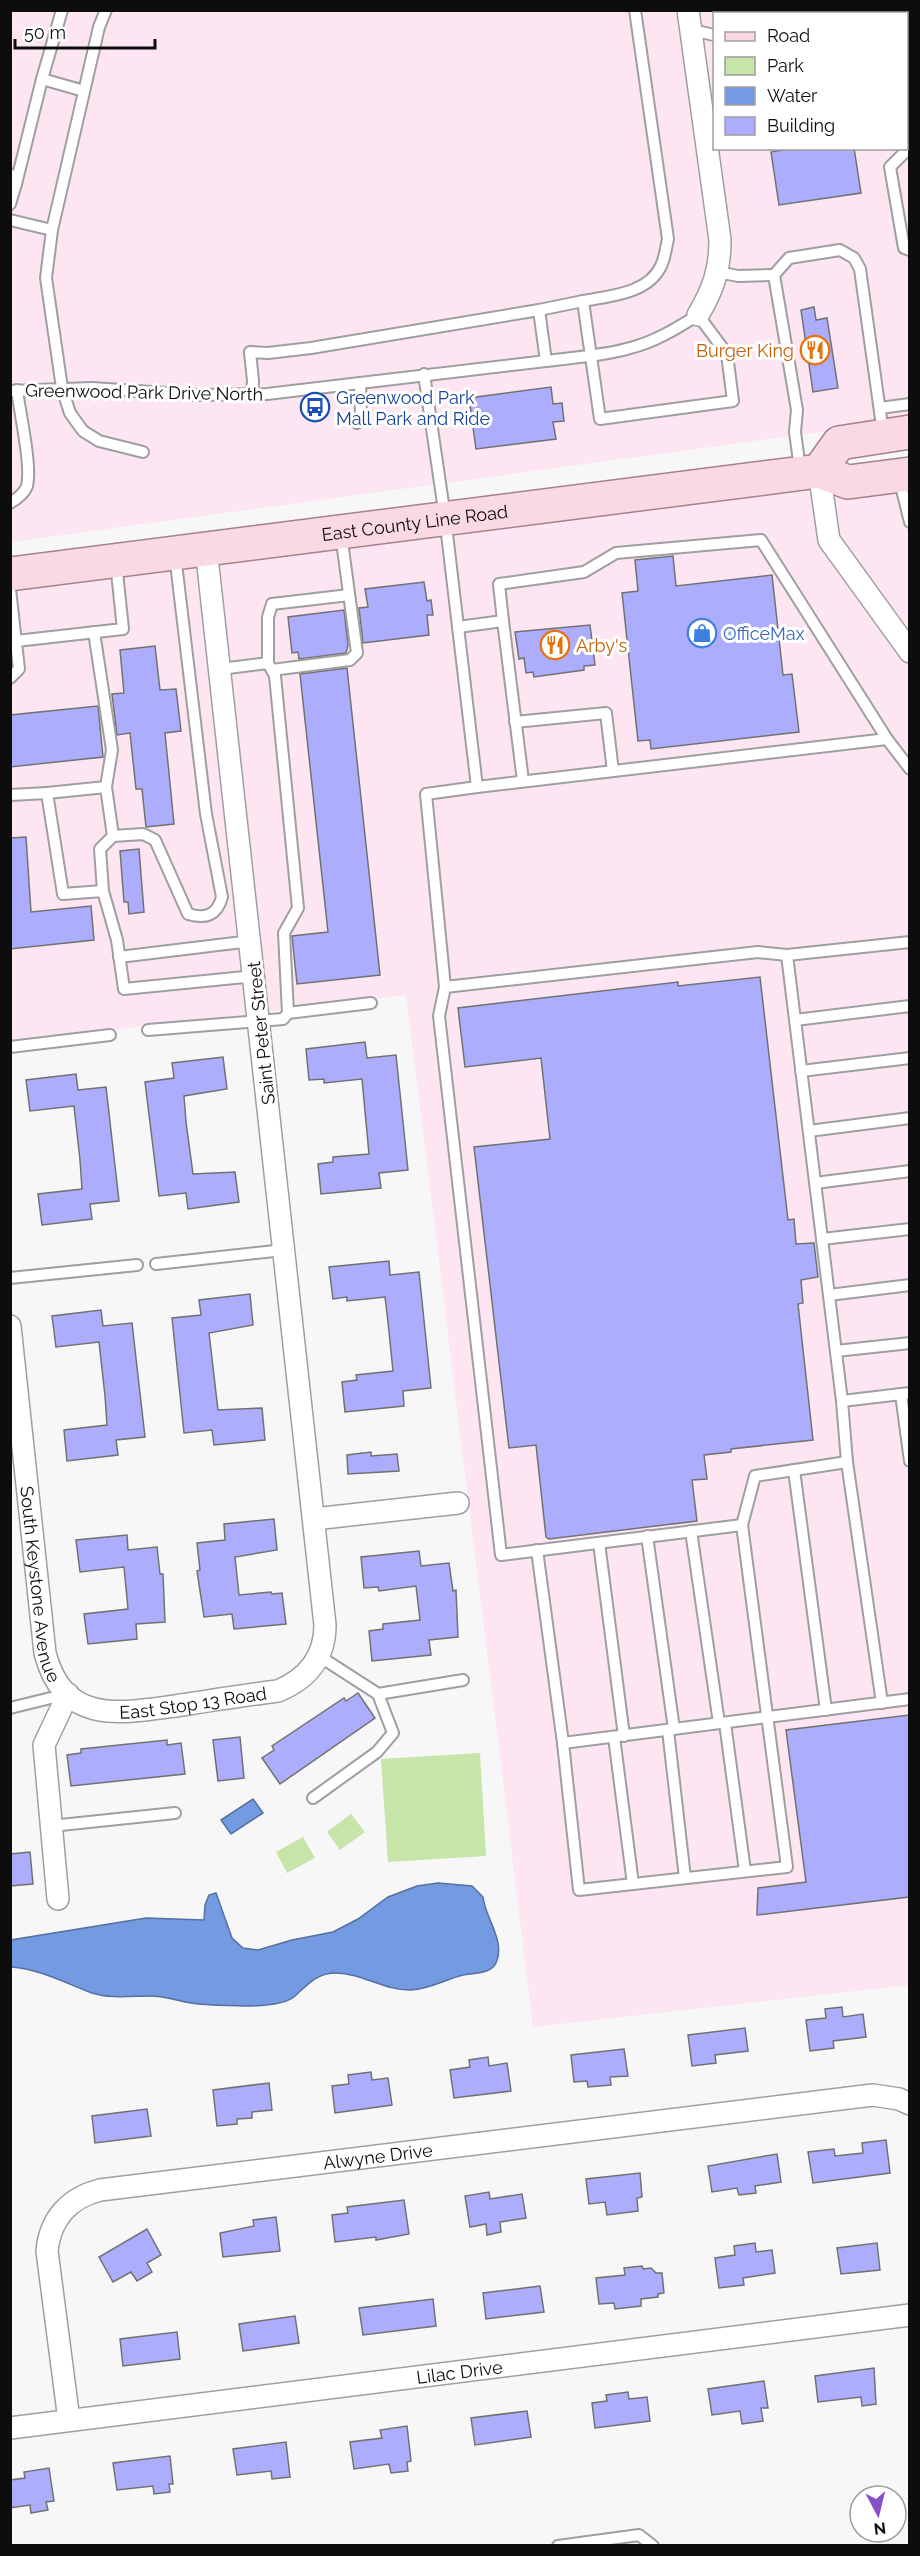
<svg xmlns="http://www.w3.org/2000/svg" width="920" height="2556" viewBox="0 0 920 2556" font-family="Raleway,sans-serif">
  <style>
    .commercial { fill: #fde6f2; fill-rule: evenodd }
    .green { fill: #c7e4a9 }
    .water { fill: #749ae1; stroke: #5570a1; stroke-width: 1.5 }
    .building { fill: #adadfd; stroke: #717172; stroke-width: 1.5 }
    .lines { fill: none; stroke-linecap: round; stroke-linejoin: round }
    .lane-casing { stroke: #9f9fa0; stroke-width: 14 }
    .street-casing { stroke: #9f9fa0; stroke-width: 24 }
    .primary-casing { stroke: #a5818a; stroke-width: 36 }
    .lane { stroke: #fff; stroke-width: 10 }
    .street { stroke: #fff; stroke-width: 21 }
    .primary { stroke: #fad9e2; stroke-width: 33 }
    .labels { text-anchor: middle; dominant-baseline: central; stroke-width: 6; stroke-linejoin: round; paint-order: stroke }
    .food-label { font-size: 18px; fill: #c56008; stroke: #fff; text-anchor: end }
    .street-label { font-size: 18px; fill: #0d0d0d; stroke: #fff }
    .transit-label { font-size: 18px; fill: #164399; stroke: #fff; text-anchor: start }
    .shop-label { font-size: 18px; fill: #366cbe; stroke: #fff; text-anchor: start }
  </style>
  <rect width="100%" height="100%" fill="#f7f7f8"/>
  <g class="commercial">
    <path d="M 10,11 L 909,11 L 909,420 L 11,542 ZM 714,14 L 906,14 L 906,148 L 714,148 Z"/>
    <polygon points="909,484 909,1985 533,2027 406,995 11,1042 10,592 761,495"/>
  </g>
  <g class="green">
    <polygon points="480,1753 486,1856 388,1862 381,1759"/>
    <polygon points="351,1814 365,1832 340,1850 327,1832"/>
    <polygon points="303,1837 315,1858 287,1873 276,1852"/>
  </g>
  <g class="water">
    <polygon points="253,1799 263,1813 231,1834 221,1820"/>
    <path d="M 438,1883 L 472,1886 L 483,1897 C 485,1918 506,1941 496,1963 C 491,1974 474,1973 463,1975 C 446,1979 430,1989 411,1990 C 385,1991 362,1973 336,1973 C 317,1973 308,1984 295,1996 C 285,2005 258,2006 246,2006 C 228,2005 210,2006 191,2003 C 178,2001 165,1996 151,1996 C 132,1996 111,1999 92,1993 C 65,1983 40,1969 11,1967 L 11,1940 L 146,1918 L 204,1920 L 205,1905 L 209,1895 L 216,1893 L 232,1938 L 243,1948 L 258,1950 L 292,1940 L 333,1932 L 358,1919 L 388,1897 L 417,1886 Z"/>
  </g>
  <g class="building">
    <polygon points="794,148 854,148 861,193 779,205 771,152"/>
    <polygon points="814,307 816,320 827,318 838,388 813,392 801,310"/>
    <polygon points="551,387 553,404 562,403 564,421 553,422 556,439 476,449 469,398"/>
    <polygon points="673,556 676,586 772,575 783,675 792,674 799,732 651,749 650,740 638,741 622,593 638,591 635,560"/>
    <polygon points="424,582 427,601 431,600 433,615 427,615 429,635 363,643 359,608 368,607 365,589"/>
    <polygon points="344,610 348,645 346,653 299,659 298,652 292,653 288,617"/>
    <polygon points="590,625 595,665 584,666 584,670 534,677 533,672 526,673 524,658 519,659 515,632"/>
    <polygon points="155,646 160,690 176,689 181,731 165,733 174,824 146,827 142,789 136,789 130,733 117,735 112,694 124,693 120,650"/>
    <polygon points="347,668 380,975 297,984 292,936 328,932 300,674"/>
    <polygon points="98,706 103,757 10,767 10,715"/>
    <polygon points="26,837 31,912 91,906 94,940 10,949 10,838"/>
    <polygon points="139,849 144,912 129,914 128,902 124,902 120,851"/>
    <polygon points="760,977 788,1220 794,1219 796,1244 814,1243 818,1277 801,1280 803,1303 798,1304 813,1440 731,1449 731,1452 704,1455 707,1479 692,1480 697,1521 549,1539 546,1537 536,1445 509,1448 474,1147 550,1139 541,1058 465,1067 458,1008 678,982 678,986"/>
    <polygon points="365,1042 367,1058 396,1055 408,1170 379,1173 381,1188 321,1194 318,1164 333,1162 333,1157 369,1154 362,1079 324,1083 324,1079 309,1080 306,1049"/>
    <polygon points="223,1057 227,1089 184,1096 186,1122 193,1174 235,1172 239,1202 188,1209 186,1193 159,1196 145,1082 174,1078 172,1063"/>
    <polygon points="76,1074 78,1090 106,1087 119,1201 90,1204 92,1219 42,1225 38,1194 82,1189 80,1160 74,1106 30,1111 26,1080"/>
    <polygon points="389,1261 390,1275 419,1272 431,1388 403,1391 404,1406 345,1412 342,1382 357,1380 356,1375 393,1371 388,1322 385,1297 347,1301 347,1297 333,1299 329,1267"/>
    <polygon points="250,1294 253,1325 209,1333 218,1410 262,1408 265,1440 214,1445 212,1430 184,1433 172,1318 201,1315 199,1300"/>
    <polygon points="101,1310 103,1326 132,1323 145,1437 116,1440 118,1455 67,1461 64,1430 107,1425 105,1396 99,1342 56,1347 52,1316"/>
    <polygon points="371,1452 371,1456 397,1454 399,1471 348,1474 347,1455"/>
    <polygon points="274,1519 277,1550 235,1557 239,1595 271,1592 272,1594 282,1593 286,1624 234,1629 232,1614 204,1617 197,1571 200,1570 197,1543 225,1540 224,1524"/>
    <polygon points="127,1535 128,1550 157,1547 160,1574 163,1574 165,1622 136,1624 137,1639 88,1644 84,1614 128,1609 124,1567 80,1572 76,1540"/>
    <polygon points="419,1551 421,1566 449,1563 453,1591 456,1590 458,1637 429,1640 431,1655 372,1661 369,1631 383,1629 383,1624 420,1620 416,1586 379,1591 378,1587 364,1588 361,1557"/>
    <polygon points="358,1693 375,1718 280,1784 262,1758 274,1750 272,1746 344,1698 346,1701"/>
    <polygon points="909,1715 909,1897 757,1915 758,1888 806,1882 786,1730"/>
    <polygon points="240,1737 244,1778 218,1781 213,1740"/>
    <polygon points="167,1740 167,1745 181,1743 185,1774 71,1786 67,1755 81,1753 81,1749"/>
    <polygon points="30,1852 33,1884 10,1886 10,1854"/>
    <polygon points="842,2007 843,2017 863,2014 866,2037 833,2041 834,2048 810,2051 806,2020 826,2018 825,2009"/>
    <polygon points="745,2028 748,2051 715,2055 716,2063 692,2066 688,2035"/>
    <polygon points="624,2049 628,2076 610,2077 611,2085 588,2087 587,2081 574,2082 571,2055"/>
    <polygon points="488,2057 489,2066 507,2063 511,2091 454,2098 450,2070 470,2067 469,2060"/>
    <polygon points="371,2072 372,2080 388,2078 392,2105 335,2113 332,2086 349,2084 348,2075"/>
    <polygon points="269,2083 272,2110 252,2112 252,2118 237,2119 237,2124 217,2126 213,2090"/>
    <polygon points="147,2109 151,2136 95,2143 92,2116"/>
    <polygon points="886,2140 890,2173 813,2183 808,2152 834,2149 835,2156 863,2153 862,2143"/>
    <polygon points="777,2154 781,2182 755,2186 756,2193 739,2195 737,2188 712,2192 708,2166"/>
    <polygon points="640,2173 642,2197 637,2198 638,2211 607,2215 605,2202 589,2204 586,2179"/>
    <polygon points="489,2192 490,2199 522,2194 526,2218 500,2222 501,2232 487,2235 486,2224 470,2227 465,2196"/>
    <polygon points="404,2200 409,2234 376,2240 376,2237 335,2242 332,2215 348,2213 347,2207"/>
    <polygon points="276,2217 280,2251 223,2257 220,2233 254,2226 253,2220"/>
    <polygon points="147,2229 161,2255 147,2263 152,2272 137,2281 131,2272 113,2282 99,2257"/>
    <polygon points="755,2243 756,2252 772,2250 775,2273 743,2278 744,2285 719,2288 715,2258 735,2255 734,2246"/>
    <polygon points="877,2243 880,2270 841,2274 837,2248"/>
    <polygon points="642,2266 643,2269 651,2268 656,2273 662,2273 664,2293 658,2294 658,2297 641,2299 641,2306 615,2309 614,2303 599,2304 596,2278 625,2275 624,2268"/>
    <polygon points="540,2286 544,2312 486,2319 483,2293"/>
    <polygon points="433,2299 436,2326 363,2335 359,2308"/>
    <polygon points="295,2316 299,2343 243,2351 239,2324"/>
    <polygon points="177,2332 180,2359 123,2366 120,2339"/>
    <polygon points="874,2368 876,2404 862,2406 861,2397 818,2402 815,2376"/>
    <polygon points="764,2381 768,2408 761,2408 763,2421 742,2424 740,2411 712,2415 708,2389"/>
    <polygon points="628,2392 629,2399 647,2397 650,2421 595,2428 592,2403 607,2401 606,2395"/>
    <polygon points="527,2411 531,2437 475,2445 471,2418"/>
    <polygon points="407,2426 411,2461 407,2462 408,2471 391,2473 389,2464 354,2469 350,2442 382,2438 380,2430"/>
    <polygon points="286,2442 290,2477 272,2479 271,2471 237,2475 233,2449"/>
    <polygon points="170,2456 173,2484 169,2484 170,2492 154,2494 153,2486 117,2490 113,2463"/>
    <polygon points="49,2468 54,2501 46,2502 48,2510 31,2513 30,2505 10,2508 10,2480 25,2478 24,2472"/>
  </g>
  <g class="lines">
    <g class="lane-casing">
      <g id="lane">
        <polyline points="62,10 42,79 84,91"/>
        <polyline points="106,10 99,27 52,230 46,278 62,388 70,413 83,431 99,441 143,452"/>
        <polyline points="731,10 731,14"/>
        <polyline points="836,10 836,14"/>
        <polyline points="692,30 714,35"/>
        <polyline points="910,147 890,167 904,248 910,250"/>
        <polyline points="10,174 16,184 10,204"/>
        <polyline points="16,184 42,79"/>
        <polyline points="10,220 52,230"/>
        <polyline points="718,272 738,276 774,275"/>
        <path d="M 583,301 C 609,296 648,294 661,266 C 665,258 666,247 668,239 L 635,10"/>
        <polyline points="424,374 445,517 477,787 426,794 445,987 439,1016 501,1555 742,1525 755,1476 847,1462 842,1401 910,1393"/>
        <path d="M 10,391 L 92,388 L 197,395 L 267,394 L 546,361 C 574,357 604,356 630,348 C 655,342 677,328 698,315 L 727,354 L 733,401 L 600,419 L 583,301 L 539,310"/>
        <polyline points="252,395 253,381 250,352 268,353 311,348 539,310 546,361"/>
        <polyline points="880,408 910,404"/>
        <polyline points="357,423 361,413 360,383"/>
        <polyline points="800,469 795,432 797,410 774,275 789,258 840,250 854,258 860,269 883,433"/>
        <polyline points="899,478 910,522"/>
        <path d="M 10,503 C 17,499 24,494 27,486 C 32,466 20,414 17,390"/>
        <polyline points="10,589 19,669 10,678"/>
        <polyline points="503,621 523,781"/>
        <polyline points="458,627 503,621 499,584 584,572 616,553 761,540 887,739 477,787"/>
        <polyline points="94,632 112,750 106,787 113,836"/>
        <polyline points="16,641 123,629 116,563"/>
        <polyline points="268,663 268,617 272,604 349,595"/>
        <polyline points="272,670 350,660 357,653 341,534"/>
        <polyline points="515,722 606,713 613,771"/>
        <polyline points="887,739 910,769"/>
        <polyline points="47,793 106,787"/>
        <polyline points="10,795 47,793 63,894 103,891 117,940 124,989 255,976"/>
        <path d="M 103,891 L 100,849 L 113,836 L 143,834 L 155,840 L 188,914 C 205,919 217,916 222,897 L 206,814 L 175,555"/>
        <polyline points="787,955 842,1401"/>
        <polyline points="119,957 251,941"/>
        <polyline points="445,987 758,952 787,955 910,942"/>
        <polyline points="288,1013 371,1003"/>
        <polyline points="795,1020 910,1006"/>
        <polyline points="148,1030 283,1019 288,1013 284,933 298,908 275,676 268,663 220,669"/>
        <polyline points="10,1047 110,1035"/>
        <polyline points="801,1071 910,1058"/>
        <polyline points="809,1131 910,1118"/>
        <polyline points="815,1183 910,1171"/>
        <polyline points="822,1239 910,1229"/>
        <polyline points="156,1264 284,1250"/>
        <polyline points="10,1278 137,1265"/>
        <polyline points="829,1295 910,1285"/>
        <polyline points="836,1351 910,1343"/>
        <polyline points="901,1394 910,1461"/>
        <polyline points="847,1462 882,1703"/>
        <polyline points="794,1470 826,1710"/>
        <polyline points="691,1531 719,1723"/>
        <polyline points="647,1536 674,1729"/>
        <polyline points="599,1543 624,1736"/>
        <polyline points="537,1550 563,1743 910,1699"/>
        <polyline points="378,1694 463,1680"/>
        <polyline points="10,1708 67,1694"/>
        <polyline points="725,1723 745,1871"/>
        <polyline points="668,1730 685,1878"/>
        <polyline points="614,1737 633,1884"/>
        <polyline points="563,1743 579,1890 787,1867 742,1525"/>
        <polyline points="313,1798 377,1752 393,1733 378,1694 319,1656"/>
        <polyline points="51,1826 175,1813"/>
        <polyline points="558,2546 639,2535 653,2546"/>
      </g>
    </g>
    <g class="street-casing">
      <g id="street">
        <path d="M 688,10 L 720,240 C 720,270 713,290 698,315"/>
        <polyline points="819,471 829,540 910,652"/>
        <path id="s1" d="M 10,1326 L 45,1653 C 64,1727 123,1713 182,1705 C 214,1700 246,1695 278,1691 C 307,1679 325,1658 325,1625 L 206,548"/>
        <polyline points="314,1519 458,1503"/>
        <polyline points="58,1899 44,1745 68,1694"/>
        <path id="s2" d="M 69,2420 L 47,2251 C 50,2219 69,2198 100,2190 L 873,2095 L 899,2099 L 910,2104"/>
        <path id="s3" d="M 10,2428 L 910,2315"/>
      </g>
    </g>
    <g class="primary-casing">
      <g id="primary">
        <polyline points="819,471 839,443 910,432"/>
        <path id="s4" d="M 10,574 L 819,471 L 848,482 L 910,474"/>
      </g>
    </g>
    <use href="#lane" class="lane"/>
    <use href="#street" class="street"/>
    <use href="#primary" class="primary"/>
  </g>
  <defs>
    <g id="restaurant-ring" transform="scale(1.5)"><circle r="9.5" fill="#fff" stroke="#e8710a" stroke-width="1.5"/><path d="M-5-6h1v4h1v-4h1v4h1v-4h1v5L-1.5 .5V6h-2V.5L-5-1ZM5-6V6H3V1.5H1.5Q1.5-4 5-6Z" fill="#e8710a"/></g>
    <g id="bus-ring" transform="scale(1.5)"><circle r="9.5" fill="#fff" stroke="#1a4fb4" stroke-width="1.5"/><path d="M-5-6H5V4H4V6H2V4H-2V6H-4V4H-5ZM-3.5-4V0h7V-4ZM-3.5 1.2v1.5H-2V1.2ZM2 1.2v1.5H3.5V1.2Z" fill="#1a4fb4"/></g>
    <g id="shop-ring" transform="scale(1.5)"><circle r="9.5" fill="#fff" stroke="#3f7fe0" stroke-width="1.5"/><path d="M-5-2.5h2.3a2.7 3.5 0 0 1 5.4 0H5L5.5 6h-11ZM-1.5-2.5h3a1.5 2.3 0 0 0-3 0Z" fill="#3f7fe0"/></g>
  </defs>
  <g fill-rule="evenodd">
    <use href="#restaurant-ring" x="815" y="350"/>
    <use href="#bus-ring" x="315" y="407"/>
    <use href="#shop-ring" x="702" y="633"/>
    <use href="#restaurant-ring" x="555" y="645"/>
  </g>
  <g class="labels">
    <g class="food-label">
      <text x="794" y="350">Burger King</text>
      <text x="576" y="645" text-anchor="start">Arby's</text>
    </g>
    <g class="street-label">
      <text transform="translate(144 392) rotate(1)">Greenwood Park Drive North</text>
      <text stroke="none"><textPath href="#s4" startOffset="408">East County Line Road</textPath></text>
      <text transform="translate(261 1033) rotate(-96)">Saint Peter Street</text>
      <text stroke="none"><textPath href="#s1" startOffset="260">South Keystone Avenue</textPath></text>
      <text stroke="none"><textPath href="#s1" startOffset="507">East Stop 13 Road</textPath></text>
      <text stroke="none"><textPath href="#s2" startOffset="537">Alwyne Drive</textPath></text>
      <text stroke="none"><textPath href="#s3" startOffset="453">Lilac Drive</textPath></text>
    </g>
    <g class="transit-label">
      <text x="336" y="397">Greenwood Park<tspan x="336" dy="21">Mall Park and Ride</tspan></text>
    </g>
    <g class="shop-label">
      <text x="723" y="633">OfficeMax</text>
    </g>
  </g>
  <rect width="920" height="2556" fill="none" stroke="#0d0d0d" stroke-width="24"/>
  <rect x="713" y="12" width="195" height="138" fill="#ffffff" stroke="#9e9e9e" stroke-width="1.5"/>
  <rect x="725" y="32" width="30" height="9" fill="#fad9e2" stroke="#9e9e9e" stroke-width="1.5"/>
  <text x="767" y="42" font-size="18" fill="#0d0d0d">Road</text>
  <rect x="725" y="57" width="30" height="18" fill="#c7e4a9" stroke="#9e9e9e" stroke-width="1.5"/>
  <text x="767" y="72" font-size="18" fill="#0d0d0d">Park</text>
  <rect x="725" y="87" width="30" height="18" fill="#749ae1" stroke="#9e9e9e" stroke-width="1.5"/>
  <text x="767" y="102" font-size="18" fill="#0d0d0d">Water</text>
  <rect x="725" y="117" width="30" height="18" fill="#adadfd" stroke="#9e9e9e" stroke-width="1.5"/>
  <text x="767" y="132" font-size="18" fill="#0d0d0d">Building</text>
  <g transform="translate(878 2514) rotate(173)"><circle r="28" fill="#ffffff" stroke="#9e9e9e" stroke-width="1.5"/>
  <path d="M0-4.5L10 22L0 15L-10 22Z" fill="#8451c9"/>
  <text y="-9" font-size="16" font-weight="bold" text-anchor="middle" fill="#0d0d0d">N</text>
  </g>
  <path d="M15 39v9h140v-9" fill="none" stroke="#0d0d0d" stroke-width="3"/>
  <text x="24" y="39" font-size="18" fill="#0d0d0d" stroke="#ffffff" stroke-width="4.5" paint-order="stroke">50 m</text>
</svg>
